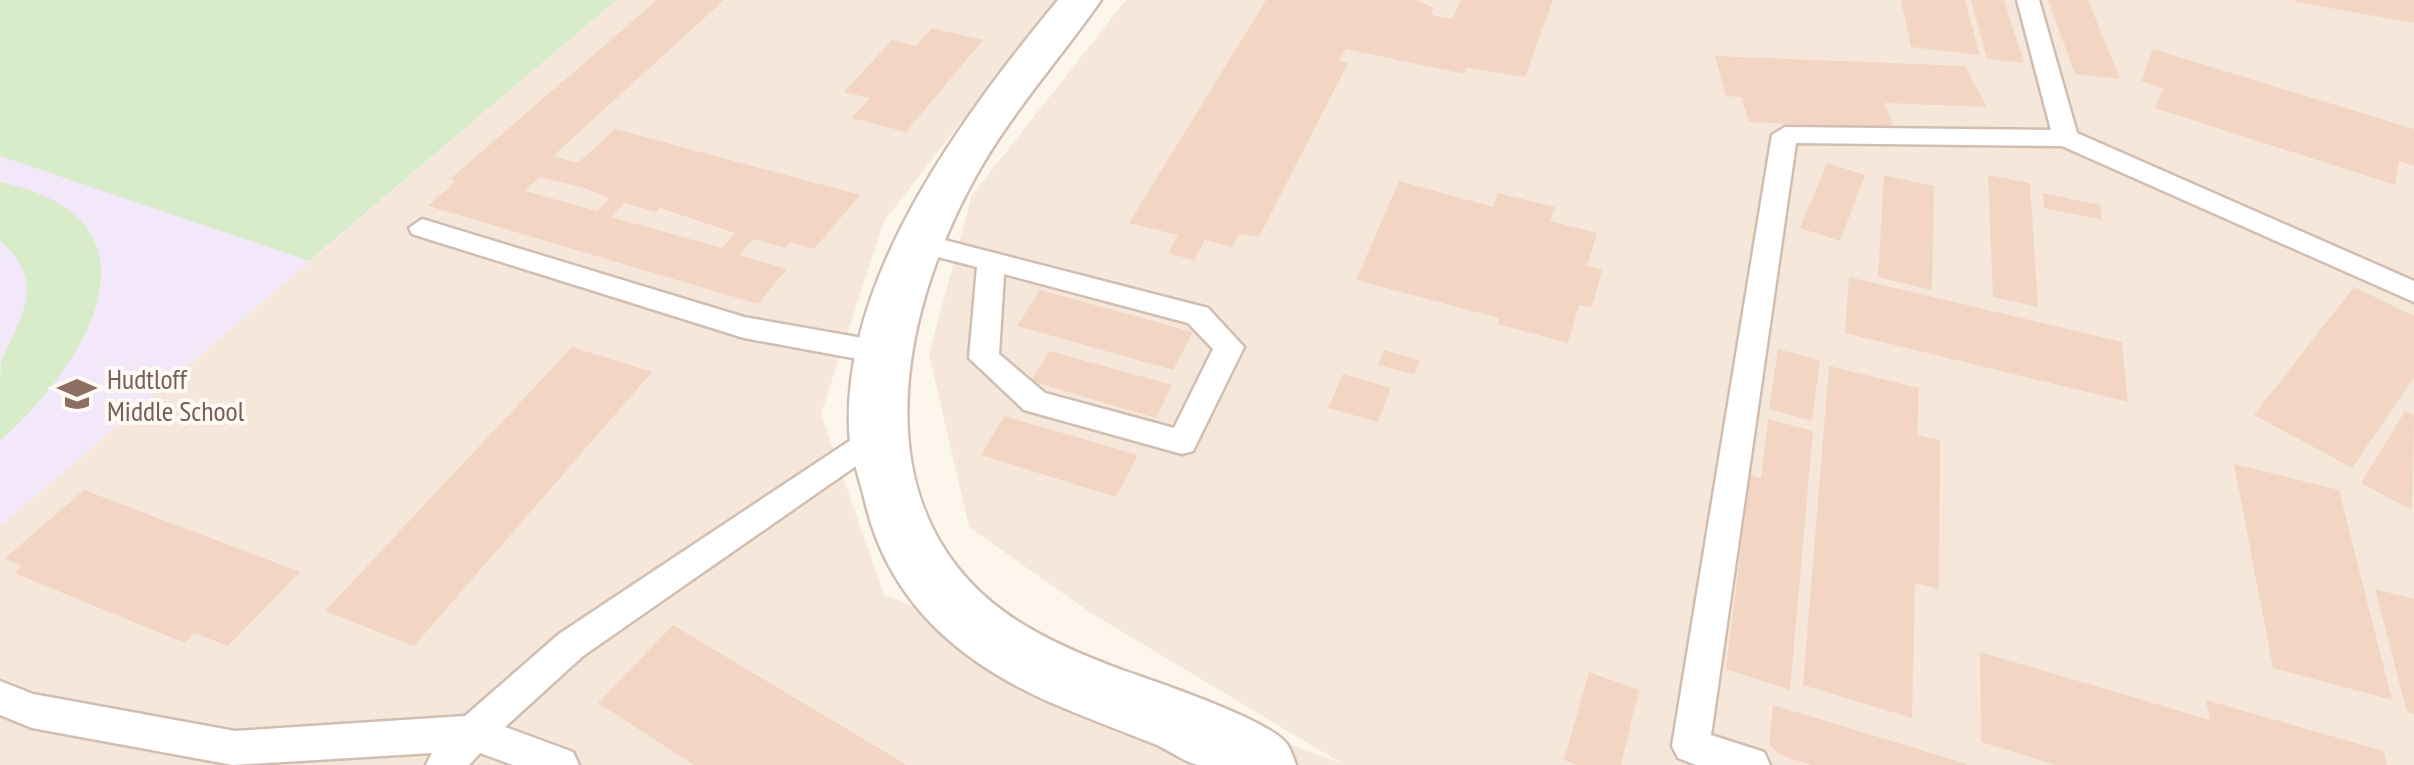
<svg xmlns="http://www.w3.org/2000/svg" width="2414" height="765" viewBox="0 0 2414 765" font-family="'PT Sans Narrow',sans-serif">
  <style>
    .residential { fill: #f5e8da }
    .education { fill: #f3e8fa }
    .green { fill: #d8ecc9 }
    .building { fill: #f3d5c3; fill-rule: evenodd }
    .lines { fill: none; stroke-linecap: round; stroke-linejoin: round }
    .service-casing { stroke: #d1beb0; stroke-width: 5 }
    .minor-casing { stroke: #d1beb0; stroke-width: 5 }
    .service { fill: #fff; fill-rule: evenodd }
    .minor { fill: #fff; fill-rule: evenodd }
    .labels { text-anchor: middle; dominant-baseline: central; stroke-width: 8; stroke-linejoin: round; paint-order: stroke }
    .education-label { font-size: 28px; fill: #785e54; stroke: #fffaf3; text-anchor: start }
  </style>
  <rect width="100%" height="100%" fill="#fdf6ec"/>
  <polygon class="residential" points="616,0 1056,0 884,221 821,414 884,595 1343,764 1091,613 969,527 929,354 972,195 1126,0 2414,0 2414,765 0,765 0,526"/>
  <polygon class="education" points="0,0 616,0 0,526"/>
  <g class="green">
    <polygon points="0,0 616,0 309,261 0,156"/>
    <path d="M 0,182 C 174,219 89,362 0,441 C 0,419 0,382 1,362 C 21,316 48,282 0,241 Z"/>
  </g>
  <g class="building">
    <path d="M 657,0 L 724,0 L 553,156 L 578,163 L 615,129 L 860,195 L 814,249 L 790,242 L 785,248 L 753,239 L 739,255 L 787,269 L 758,304 L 428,206 L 456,181 L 450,179 ZM 540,177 L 581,187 L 610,198 L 597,211 L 525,191 ZM 625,203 L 656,212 L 660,208 L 735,233 L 722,248 L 611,217 Z"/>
    <polygon points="1266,0 1416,0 1434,8 1431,15 1452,19 1461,0 1553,0 1525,77 1466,68 1464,74 1346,49 1339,61 1348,63 1259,237 1239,234 1232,247 1205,240 1194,260 1168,253 1178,235 1129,223"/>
    <polygon points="1901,0 1965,0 1980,55 1911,47"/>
    <polygon points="1971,0 2004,0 2024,63 1987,59"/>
    <polygon points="2048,0 2088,0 2120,79 2075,74"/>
    <polygon points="2296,0 2414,0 2414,23 2296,2"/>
    <polygon points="932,28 983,40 906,132 852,118 870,98 844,92 892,40 916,46"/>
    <polygon points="2153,49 2414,129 2414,166 2399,161 2395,185 2155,108 2163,88 2141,81"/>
    <polygon points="1715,56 1965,66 1987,107 1884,103 1895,129 1749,122 1741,97 1726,96"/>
    <polygon points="1827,163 1865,175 1840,241 1800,228"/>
    <polygon points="1884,175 1934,186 1932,290 1878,277"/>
    <polygon points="1988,175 2030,183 2038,307 1993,297"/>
    <polygon points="1399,181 1493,207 1498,193 1555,207 1550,221 1597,233 1587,266 1602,270 1592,307 1579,305 1568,343 1497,324 1499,318 1356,280"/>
    <polygon points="2043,193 2100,205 2102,220 2044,208"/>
    <polygon points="1849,277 2122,342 2128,402 1845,333"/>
    <polygon points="2354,287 2414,316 2414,378 2352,468 2254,415"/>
    <polygon points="1040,290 1193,332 1173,370 1017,326"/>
    <polygon points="572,347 652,372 414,646 325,611"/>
    <polygon points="1778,349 1820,360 1812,421 1769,409"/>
    <polygon points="1384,350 1420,360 1414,374 1378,365"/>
    <polygon points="1050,351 1172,385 1156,418 1031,381"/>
    <polygon points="1829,366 1919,388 1917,435 1940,440 1939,589 1915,583 1912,718 1803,685"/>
    <polygon points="1343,374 1391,388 1378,422 1328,408"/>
    <polygon points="2405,411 2414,415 2412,510 2361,483"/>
    <polygon points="1004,416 1138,455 1116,497 981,455"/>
    <polygon points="1768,419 1813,431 1790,690 1726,669 1750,475 1761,478"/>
    <polygon points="2234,464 2339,490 2392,700 2273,668"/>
    <polygon points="84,490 300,572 228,646 194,633 185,643 14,573 22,566 4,559"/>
    <polygon points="2375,589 2414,599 2414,714 2407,712"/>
    <polygon points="673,625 907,765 694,765 598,703"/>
    <polygon points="1980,652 2210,720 2206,700 2384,751 2387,765 2056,765 1981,742"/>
    <polygon points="1589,672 1639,690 1621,765 1578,765 1564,760"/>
    <polygon points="1773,705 1967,764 1967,765 1811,765 1780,755 1769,744"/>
  </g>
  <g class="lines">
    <g class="service-casing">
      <g id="service">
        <polygon points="2017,0 2039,0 2077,133 2414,281 2414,302 2062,146 1796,143 1711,735 1764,752 1770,765 1696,765 1678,758 1672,746 1772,135 1785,127 2051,130"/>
        <polygon points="422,219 744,317 885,342 895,345 900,353 895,361 885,364 744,338 412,234 409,228"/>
        <path d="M 917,233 L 1208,308 L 1244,347 L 1193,451 L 1182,454 L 1024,410 L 969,358 L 977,267 L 907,249 L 903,242 L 907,235 ZM 1004,274 L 1188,323 L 1213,349 L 1174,428 L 1045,393 L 999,354 Z"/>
        <polygon points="878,422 889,425 894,434 889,443 583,656 505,727 573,752 579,765 513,765 480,753 469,765 426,765 432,753 233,765 32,728 0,715 0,681 33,694 235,731 465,716 559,634"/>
      </g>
    </g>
    <g class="minor-casing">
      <path id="minor" d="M 1058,0 L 1101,0 C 1062,56 1016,107 981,167 C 911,288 862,469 972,584 C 1012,626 1069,650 1122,670 C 1156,682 1268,719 1287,744 C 1291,750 1294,759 1296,765 C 1267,765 1227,765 1198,765 C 1185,762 1170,751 1157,745 C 1122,731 1087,718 1052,703 C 960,663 888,602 865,501 C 859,476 849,451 849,427 C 844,273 966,112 1058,0 Z"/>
    </g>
    <use href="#service" class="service"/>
    <use href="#minor" class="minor"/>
  </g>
  <defs>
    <g id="school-bare" transform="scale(3)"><path d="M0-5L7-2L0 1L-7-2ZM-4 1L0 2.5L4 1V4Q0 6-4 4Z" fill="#8d6e63" stroke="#fffaf3" stroke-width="2.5" paint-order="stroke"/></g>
  </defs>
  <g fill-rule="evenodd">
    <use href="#school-bare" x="77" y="394"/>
  </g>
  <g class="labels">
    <g class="education-label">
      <text x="107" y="378">Hudtloff<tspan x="107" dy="32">Middle School</tspan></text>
    </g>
  </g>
</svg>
